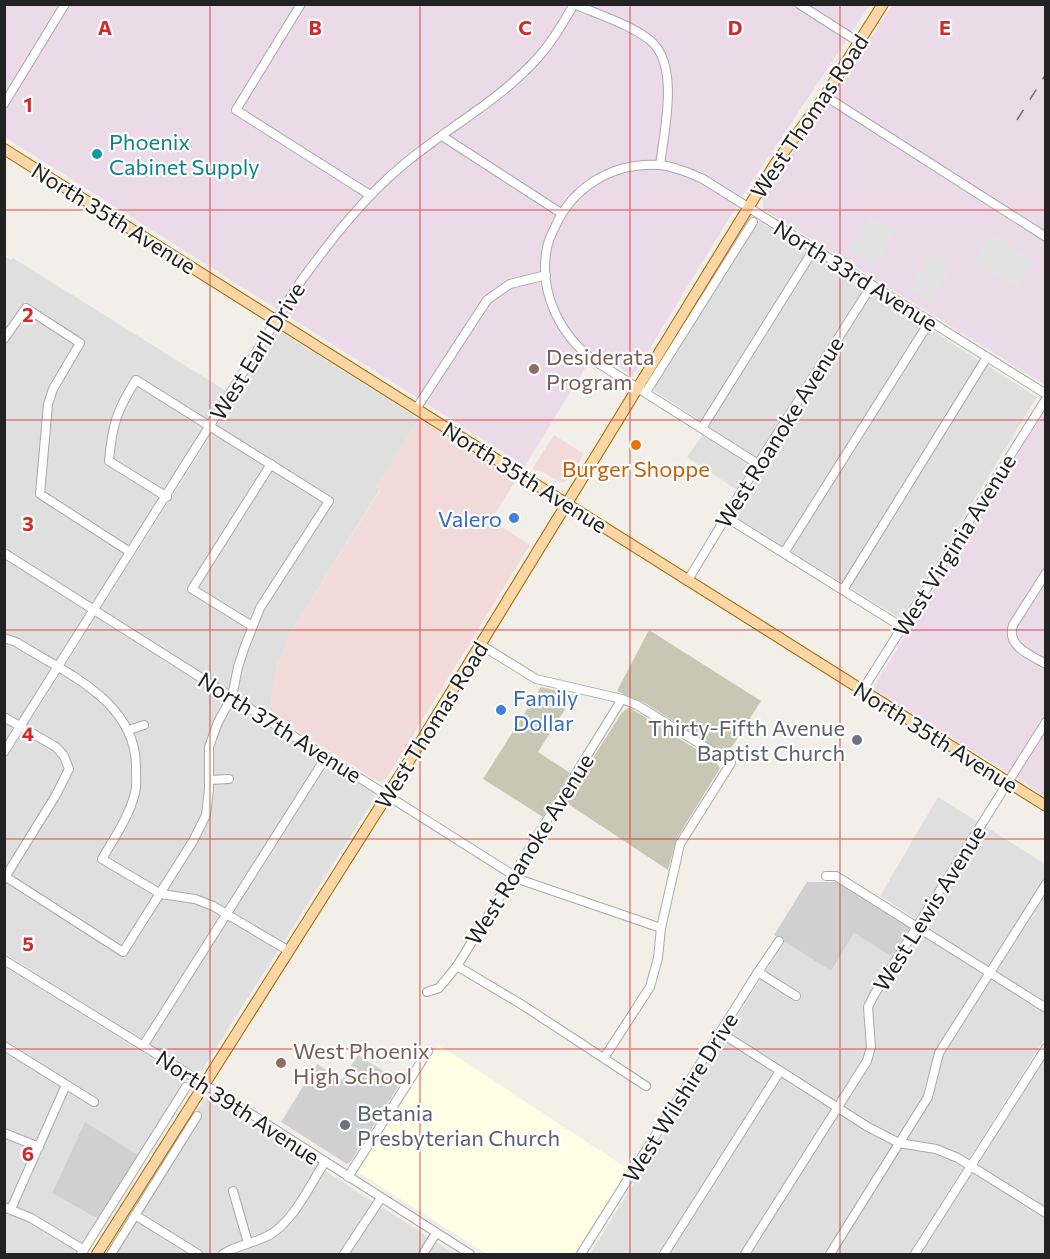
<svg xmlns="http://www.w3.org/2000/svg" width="1050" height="1259" viewBox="0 0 1050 1259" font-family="Commissioner,sans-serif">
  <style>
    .residential { fill: #e0dfdf }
    .commercial { fill: #f2dad9 }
    .industrial { fill: #ebdbe8 }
    .education { fill: #ffffe5 }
    .religious { fill: #d0d0d0 }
    .construction { fill: #c7c7b4 }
    .parking { fill: #e2e2e2 }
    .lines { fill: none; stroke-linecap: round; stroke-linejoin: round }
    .minor-casing { stroke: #a9a9a9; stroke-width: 10 }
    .major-casing { stroke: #a06b00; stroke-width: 12 }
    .minor { stroke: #fff; stroke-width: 8 }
    .major { stroke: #fcd6a4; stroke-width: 10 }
    .rail { stroke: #707070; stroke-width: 1.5; stroke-dasharray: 12 12; stroke-linecap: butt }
    .grid { fill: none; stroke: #d62828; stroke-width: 1.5; stroke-opacity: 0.55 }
    .culture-dot { fill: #0f9aa8; stroke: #fff; stroke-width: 2 }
    .education-dot { fill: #8d6e63; stroke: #fff; stroke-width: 2 }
    .food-dot { fill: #e8710a; stroke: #fff; stroke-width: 2 }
    .shop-dot { fill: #3f7fe0; stroke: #fff; stroke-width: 2 }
    .worship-dot { fill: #6b7280; stroke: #fff; stroke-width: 2 }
    .labels { text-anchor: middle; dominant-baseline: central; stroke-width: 4.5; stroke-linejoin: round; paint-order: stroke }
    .street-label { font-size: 22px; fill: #222; stroke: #fff }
    .culture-label { font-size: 22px; fill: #0d838f; stroke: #fff; text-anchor: start }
    .education-label { font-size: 22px; fill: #785e54; stroke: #fff; text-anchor: start }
    .food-label { font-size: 22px; fill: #c56008; stroke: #fff }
    .shop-label { font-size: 22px; fill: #366cbe; stroke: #fff; text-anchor: end }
    .worship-label { font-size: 22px; fill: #5b616d; stroke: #fff; text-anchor: end }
    .grid-label { font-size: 20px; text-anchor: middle; font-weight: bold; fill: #d62828; stroke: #fff; stroke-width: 4.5; stroke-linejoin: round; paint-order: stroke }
  </style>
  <rect width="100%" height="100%" fill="#f2efe9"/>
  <g class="residential">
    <polygon points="759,221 1037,397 901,619 733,515 746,496 687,457 709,426 653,390"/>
    <polygon points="4,256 11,260 13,258 226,391 5,743"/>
    <polygon points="279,331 419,419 376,487 380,489 290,634 278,664 272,692 269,725 373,791 375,798 202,1070 196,1073 5,954 4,762 276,332"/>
    <polygon points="938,797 1045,864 1045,1038 909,1254 590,1254 784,941 831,971 854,933 891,955 915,918 880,896"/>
    <polygon points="4,966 187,1080 140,1156 85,1122 52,1193 100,1220 78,1254 5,1254"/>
    <polygon points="1045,1058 1045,1254 921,1254"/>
    <polygon points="206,1098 211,1098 455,1254 115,1254 201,1117 195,1112"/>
  </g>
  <g class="commercial">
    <polygon points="419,419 516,480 491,520 530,545 386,779 379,782 270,713 272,692 278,664 290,634 380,490 376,487"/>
    <polygon points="554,435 584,454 568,480 562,483 542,472 532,469"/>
  </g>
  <g class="industrial">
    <polygon points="4,5 870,5 747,189 633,376 595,352 525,466 5,137"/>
    <polygon points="892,5 1045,5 1045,385 763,209 763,200 783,166 838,89"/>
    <polygon points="1045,410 1045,796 873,688"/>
  </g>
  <polygon class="education" points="439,1045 628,1169 574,1254 487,1254 358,1172"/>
  <g class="religious">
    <polygon points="807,882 839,882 910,927 891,956 854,933 831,971 774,935"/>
    <polygon points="358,1055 401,1082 351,1161 347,1164 281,1122 317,1064 342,1080"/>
    <polygon points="85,1122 140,1156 100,1220 52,1193"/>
  </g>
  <g class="construction">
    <polygon points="649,630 761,701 730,750 717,749 645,703 617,691"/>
    <polygon points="541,687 574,695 538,752 570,773 543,817 483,779"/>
    <polygon points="630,708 715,761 720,768 676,840 668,870 565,802 621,714 626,709"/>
  </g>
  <g class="parking">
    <polygon points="871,216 896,232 875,267 849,250"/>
    <polygon points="991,234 1034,261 1017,288 974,261"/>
    <polygon points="931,252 953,266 931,302 908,288"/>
  </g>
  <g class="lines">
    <g class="minor-casing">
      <g id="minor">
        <polyline points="301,4 236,110 370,195"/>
        <path d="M 574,4 C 597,14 637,27 653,43 C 679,69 664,132 660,165"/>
        <polyline points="799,4 860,43"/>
        <polyline points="825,96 1046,237"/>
        <polyline points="4,104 65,4"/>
        <polyline points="442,136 561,213"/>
        <polyline points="4,339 26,308 80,343 53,389 48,404 40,494 130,552"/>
        <polyline points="646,392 753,222"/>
        <polyline points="416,409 487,300 510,284 546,275"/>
        <polyline points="702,428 814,249"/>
        <path d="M 758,464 L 595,361 C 560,336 538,291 547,248 C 548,241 552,233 555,227 C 573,186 614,162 659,165 C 674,166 690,173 703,179 L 1046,394"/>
        <polyline points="726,517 902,627"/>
        <polyline points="4,553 513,875 524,881 661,928"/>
        <polyline points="784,553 930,321"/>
        <path d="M 1046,573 L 1013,625 C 1006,646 1030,655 1046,664"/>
        <polyline points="688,580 758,464 872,285"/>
        <polyline points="843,590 987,357"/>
        <polyline points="252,626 192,589 271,464"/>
        <path d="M 4,638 L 16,642 C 65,673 138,701 136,770 C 136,777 137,786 135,793 C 129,817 114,838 102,859 L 161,894 L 195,899 L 213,906 L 289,951"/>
        <polyline points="481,645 536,679 622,699 637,705 731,763 680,844 661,928 658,958 650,987 604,1058"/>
        <polyline points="862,691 1046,399"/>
        <polyline points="4,717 56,747 64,756 69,769 56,795 4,879"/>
        <polyline points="129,730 144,725"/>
        <path d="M 4,752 L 301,281 C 331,240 363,198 403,165 C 444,130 494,104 532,64 C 549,47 562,25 574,4"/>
        <polyline points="209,780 229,779"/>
        <polyline points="826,876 836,876 1046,1008"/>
        <path d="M 6,877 L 123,952 L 193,841 L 206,815 L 209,789 L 209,747 L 218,722 L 232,697 L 238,667 L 245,646 L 260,608 L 329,501 L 136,380 C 117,410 112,425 109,461 L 167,497"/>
        <polyline points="4,960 171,1063 470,1254"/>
        <polyline points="457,966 524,1006 646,1086"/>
        <polyline points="758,972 796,996"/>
        <polyline points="427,992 439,988 457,966 622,699"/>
        <polyline points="721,1033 868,1127 899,1143 936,1149 958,1158 1046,1213"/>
        <polyline points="4,1046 94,1102"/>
        <polyline points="143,1046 326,757"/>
        <polyline points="4,1133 39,1147"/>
        <polyline points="348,1177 428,1051"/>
        <polyline points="233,1191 248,1243"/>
        <polyline points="4,1207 31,1218 84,1250"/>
        <polyline points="11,1209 66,1085"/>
        <polyline points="135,1215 198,1254"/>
        <polyline points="81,1254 186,1087"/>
        <polyline points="111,1254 197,1116"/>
        <path d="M 223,1254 C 237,1245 256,1243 271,1234 C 295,1219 309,1186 325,1162"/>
        <polyline points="344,1254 381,1198"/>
        <polyline points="423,1254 436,1233"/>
        <polyline points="581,1254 758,972 779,941"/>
        <polyline points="664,1254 780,1071"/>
        <polyline points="745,1254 867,1061 871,1047 868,1007 874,995 1046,722"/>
        <polyline points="830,1254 928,1097 939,1053 1046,884"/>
        <polyline points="915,1254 1046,1048"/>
      </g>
    </g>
    <g class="major-casing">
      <g id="major">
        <polyline points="4,149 1046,806"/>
        <polyline points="97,1254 409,761 775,164 825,96 883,4"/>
      </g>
    </g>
    <use href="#minor" class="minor"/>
    <use href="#major" class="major"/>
    <polyline class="rail" points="1017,120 1046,74"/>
  </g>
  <path class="grid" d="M 210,4 L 210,1254M 420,4 L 420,1254M 630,4 L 630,1254M 840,4 L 840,1254M 4,210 L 1046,210M 4,420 L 1046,420M 4,630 L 1046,630M 4,839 L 1046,839M 4,1049 L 1046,1049"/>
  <circle class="culture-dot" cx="97" cy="154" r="6"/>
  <g class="education-dot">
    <circle cx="534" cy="369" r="6"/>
    <circle cx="281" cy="1063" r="6"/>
  </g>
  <circle class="food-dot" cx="636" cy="445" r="6"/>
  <g class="shop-dot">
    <circle cx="514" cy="518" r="6"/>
    <circle cx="501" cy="710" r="6"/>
  </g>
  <g class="worship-dot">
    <circle cx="857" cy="740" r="6"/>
    <circle cx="345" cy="1125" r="6"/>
  </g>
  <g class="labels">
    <g class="street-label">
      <text transform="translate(809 116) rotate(-56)">West Thomas Road</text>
      <text transform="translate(114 218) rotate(32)">North 35th Avenue</text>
      <text transform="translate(856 275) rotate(32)">North 33rd Avenue</text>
      <text transform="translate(257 351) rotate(-58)">West Earll Drive</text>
      <text transform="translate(779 432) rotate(-58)">West Roanoke Avenue</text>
      <text transform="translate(525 477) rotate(32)">North 35th Avenue</text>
      <text transform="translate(954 545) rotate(-58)">West Virginia Avenue</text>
      <text transform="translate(431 725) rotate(-58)">West Thomas Road</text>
      <text transform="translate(280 727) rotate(32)">North 37th Avenue</text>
      <text transform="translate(936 737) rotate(32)">North 35th Avenue</text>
      <text transform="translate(529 849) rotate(-58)">West Roanoke Avenue</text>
      <text transform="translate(929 908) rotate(-58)">West Lewis Avenue</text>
      <text transform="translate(680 1097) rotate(-58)">West Wilshire Drive</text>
      <text transform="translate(238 1107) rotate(33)">North 39th Avenue</text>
    </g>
    <g class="culture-label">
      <text x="109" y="141">Phoenix<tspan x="109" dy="25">Cabinet Supply</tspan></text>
    </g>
    <g class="education-label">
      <text x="546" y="356">Desiderata<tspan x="546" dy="25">Program</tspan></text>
      <text x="293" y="1050">West Phoenix<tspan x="293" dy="25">High School</tspan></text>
    </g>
    <g class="food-label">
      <text x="636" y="468">Burger Shoppe</text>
    </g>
    <g class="shop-label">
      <text x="502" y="518">Valero</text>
      <text x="513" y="697" text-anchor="start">Family<tspan x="513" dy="25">Dollar</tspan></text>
    </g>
    <g class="worship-label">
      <text x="845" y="727">Thirty-Fifth Avenue<tspan x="845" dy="25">Baptist Church</tspan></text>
      <text x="357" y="1112" text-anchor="start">Betania<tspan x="357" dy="25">Presbyterian Church</tspan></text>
    </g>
  </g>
  <g class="grid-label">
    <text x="105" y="35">A</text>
    <text x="315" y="35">B</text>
    <text x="525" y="35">C</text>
    <text x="735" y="35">D</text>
    <text x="945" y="35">E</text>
    <text x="28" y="112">1</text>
    <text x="28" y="322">2</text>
    <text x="28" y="531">3</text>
    <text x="28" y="741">4</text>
    <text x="28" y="951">5</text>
    <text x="28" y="1161">6</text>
  </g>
  <rect width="1050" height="1259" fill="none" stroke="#222222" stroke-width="12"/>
</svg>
